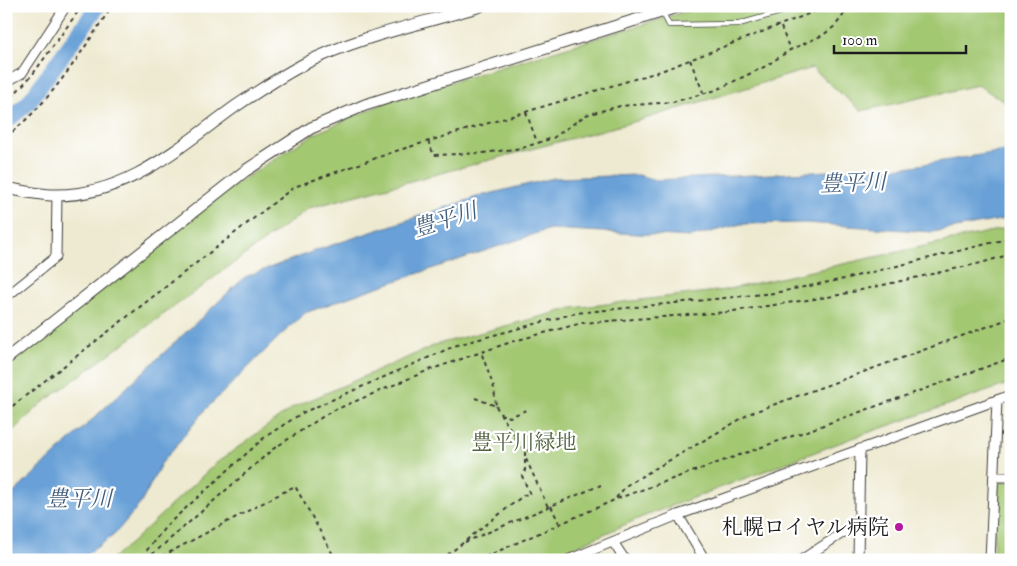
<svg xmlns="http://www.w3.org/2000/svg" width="1017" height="566" viewBox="0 0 1017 566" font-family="'IM FELL Double Pica','Noto Serif JP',serif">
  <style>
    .green { fill: #a3c872; stroke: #607247 }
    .water { fill: #68a0d7; stroke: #425e7a }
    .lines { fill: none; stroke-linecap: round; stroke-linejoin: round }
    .river { stroke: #68a0d7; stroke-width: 16 }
    .lane-casing { stroke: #3c3b37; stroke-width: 6 }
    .street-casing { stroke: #3c3b37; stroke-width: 11 }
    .secondary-casing { stroke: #3c3b37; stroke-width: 13 }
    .path { stroke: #3c3b37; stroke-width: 2; stroke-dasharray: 4 4; stroke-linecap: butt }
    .lane { stroke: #fff; stroke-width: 4.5 }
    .street { stroke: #fff; stroke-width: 9 }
    .secondary { stroke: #fff; stroke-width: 11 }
    .poi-dot { fill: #b5179e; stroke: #fff; stroke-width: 2 }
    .labels { text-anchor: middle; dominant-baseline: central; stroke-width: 4.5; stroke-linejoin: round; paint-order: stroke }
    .park-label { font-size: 21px; fill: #52613e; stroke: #fff }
    .poi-label { font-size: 21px; fill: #1c1c1c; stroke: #fff; text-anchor: end }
    .water-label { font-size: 22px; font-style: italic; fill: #425e7a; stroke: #fff }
  </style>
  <rect width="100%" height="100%" fill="#fff"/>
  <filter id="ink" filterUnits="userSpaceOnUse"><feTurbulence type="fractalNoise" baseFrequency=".02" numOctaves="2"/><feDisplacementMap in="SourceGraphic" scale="10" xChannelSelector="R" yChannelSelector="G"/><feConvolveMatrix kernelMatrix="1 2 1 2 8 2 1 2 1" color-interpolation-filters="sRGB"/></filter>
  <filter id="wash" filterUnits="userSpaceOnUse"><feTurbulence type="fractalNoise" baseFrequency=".0096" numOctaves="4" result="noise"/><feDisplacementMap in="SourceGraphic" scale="20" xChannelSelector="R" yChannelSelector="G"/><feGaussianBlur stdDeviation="1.12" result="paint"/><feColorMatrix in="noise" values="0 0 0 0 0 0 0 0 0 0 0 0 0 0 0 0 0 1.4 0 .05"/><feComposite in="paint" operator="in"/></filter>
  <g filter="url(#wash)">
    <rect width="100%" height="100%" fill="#eeead1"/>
    <g class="green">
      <polygon points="704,6 1011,6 1011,103 1009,105 978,85 861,111 812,68 641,120 309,208 41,404 6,437 6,366 233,186 312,135 394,99"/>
      <polygon points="1011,227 1011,383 850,439 642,517 546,560 110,560 131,543 215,464 292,408 438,344 573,308 725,290"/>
      <polygon points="998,481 1011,482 1011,560 993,560 996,483"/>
    </g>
    <polygon class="water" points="1011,150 1011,218 933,232 806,223 741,224 691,237 550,229 363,292 305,313 281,335 205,410 161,464 141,503 114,535 79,560 6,560 6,500 245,277 317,250 480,196 554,178 638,175 656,180 906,167"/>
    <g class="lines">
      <polyline class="river" points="6,122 28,103 98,6"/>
    </g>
  </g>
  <g filter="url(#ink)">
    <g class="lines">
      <g class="lane-casing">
        <polyline id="lane" points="663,13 669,25 739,24 801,6"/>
      </g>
      <g class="street-casing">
        <g id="street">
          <polyline points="6,82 22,73 66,6"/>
          <polyline points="6,297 56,257 57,195"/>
          <polyline points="994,477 1011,477"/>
          <polyline points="678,515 705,560"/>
          <polyline points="613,542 625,560"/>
          <polyline points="568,560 678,515 1011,395"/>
          <polyline points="801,560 858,523"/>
          <polyline points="858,560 860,449"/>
          <polyline points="990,560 997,400"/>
        </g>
      </g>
      <g class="secondary-casing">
        <g id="secondary">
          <path d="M 6,188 C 22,191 39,195 55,195 C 128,196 180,146 236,106 C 258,91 280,77 304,64 C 358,36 422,24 480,6"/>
          <polyline points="6,359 245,171 311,128 365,105 680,6"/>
        </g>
      </g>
      <g class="path">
        <polyline points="781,27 790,50"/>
        <polyline points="690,60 703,92"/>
        <polyline points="6,103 33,74 82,6"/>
        <polyline points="526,112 537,142"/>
        <path d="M 6,137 C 52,101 80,54 112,6"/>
        <polyline points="428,141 434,155 482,153 522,148 553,138 586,115 620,106 673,102 716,90 766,66 790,50 823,35 835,26 848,9 853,6"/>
        <polyline points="475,398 496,406 494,388 481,352"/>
        <path d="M 496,406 C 504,422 516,435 525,451 L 540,449"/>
        <polyline points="6,411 294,187 396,151 661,71 829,6"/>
        <polyline points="500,414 510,417 526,410"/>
        <polyline points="483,442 501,442 517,437"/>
        <polyline points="526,459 548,507"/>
        <polyline points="616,498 627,485 751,413 1011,318"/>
        <polyline points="551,506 559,523"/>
        <polyline points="465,542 601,485"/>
        <polyline points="134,560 143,555 167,525 265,437 302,413 457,345 576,313 774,293 844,279 1011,238"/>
        <polyline points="146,560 273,449 330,412 429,370 514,341 582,323 727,312 834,296 981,263 1011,254"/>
        <polyline points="155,560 295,486 336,560"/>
        <polyline points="441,560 524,495 530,494 522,476 525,471 525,451"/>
        <polyline points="478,560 619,498 1011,358"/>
      </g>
      <use href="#lane" class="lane"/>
      <use href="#street" class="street"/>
      <use href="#secondary" class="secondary"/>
    </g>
  </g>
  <circle class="poi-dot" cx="899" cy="527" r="5"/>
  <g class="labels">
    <g class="park-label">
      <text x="524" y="442">豊平川緑地</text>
    </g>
    <g class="poi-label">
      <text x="889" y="527">札幌ロイヤル病院</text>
    </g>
    <g class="water-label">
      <text transform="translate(853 183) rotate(-2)">豊平川</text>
      <text transform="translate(445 220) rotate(-18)">豊平川</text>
      <text x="79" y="499">豊平川</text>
    </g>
  </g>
  <rect width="1017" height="566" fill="none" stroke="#fff" stroke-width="25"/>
  <path d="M834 45v8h132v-8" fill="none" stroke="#1c1c1c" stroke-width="2.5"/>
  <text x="842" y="45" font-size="15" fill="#1c1c1c" stroke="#ffffff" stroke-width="4" paint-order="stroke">100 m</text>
</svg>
